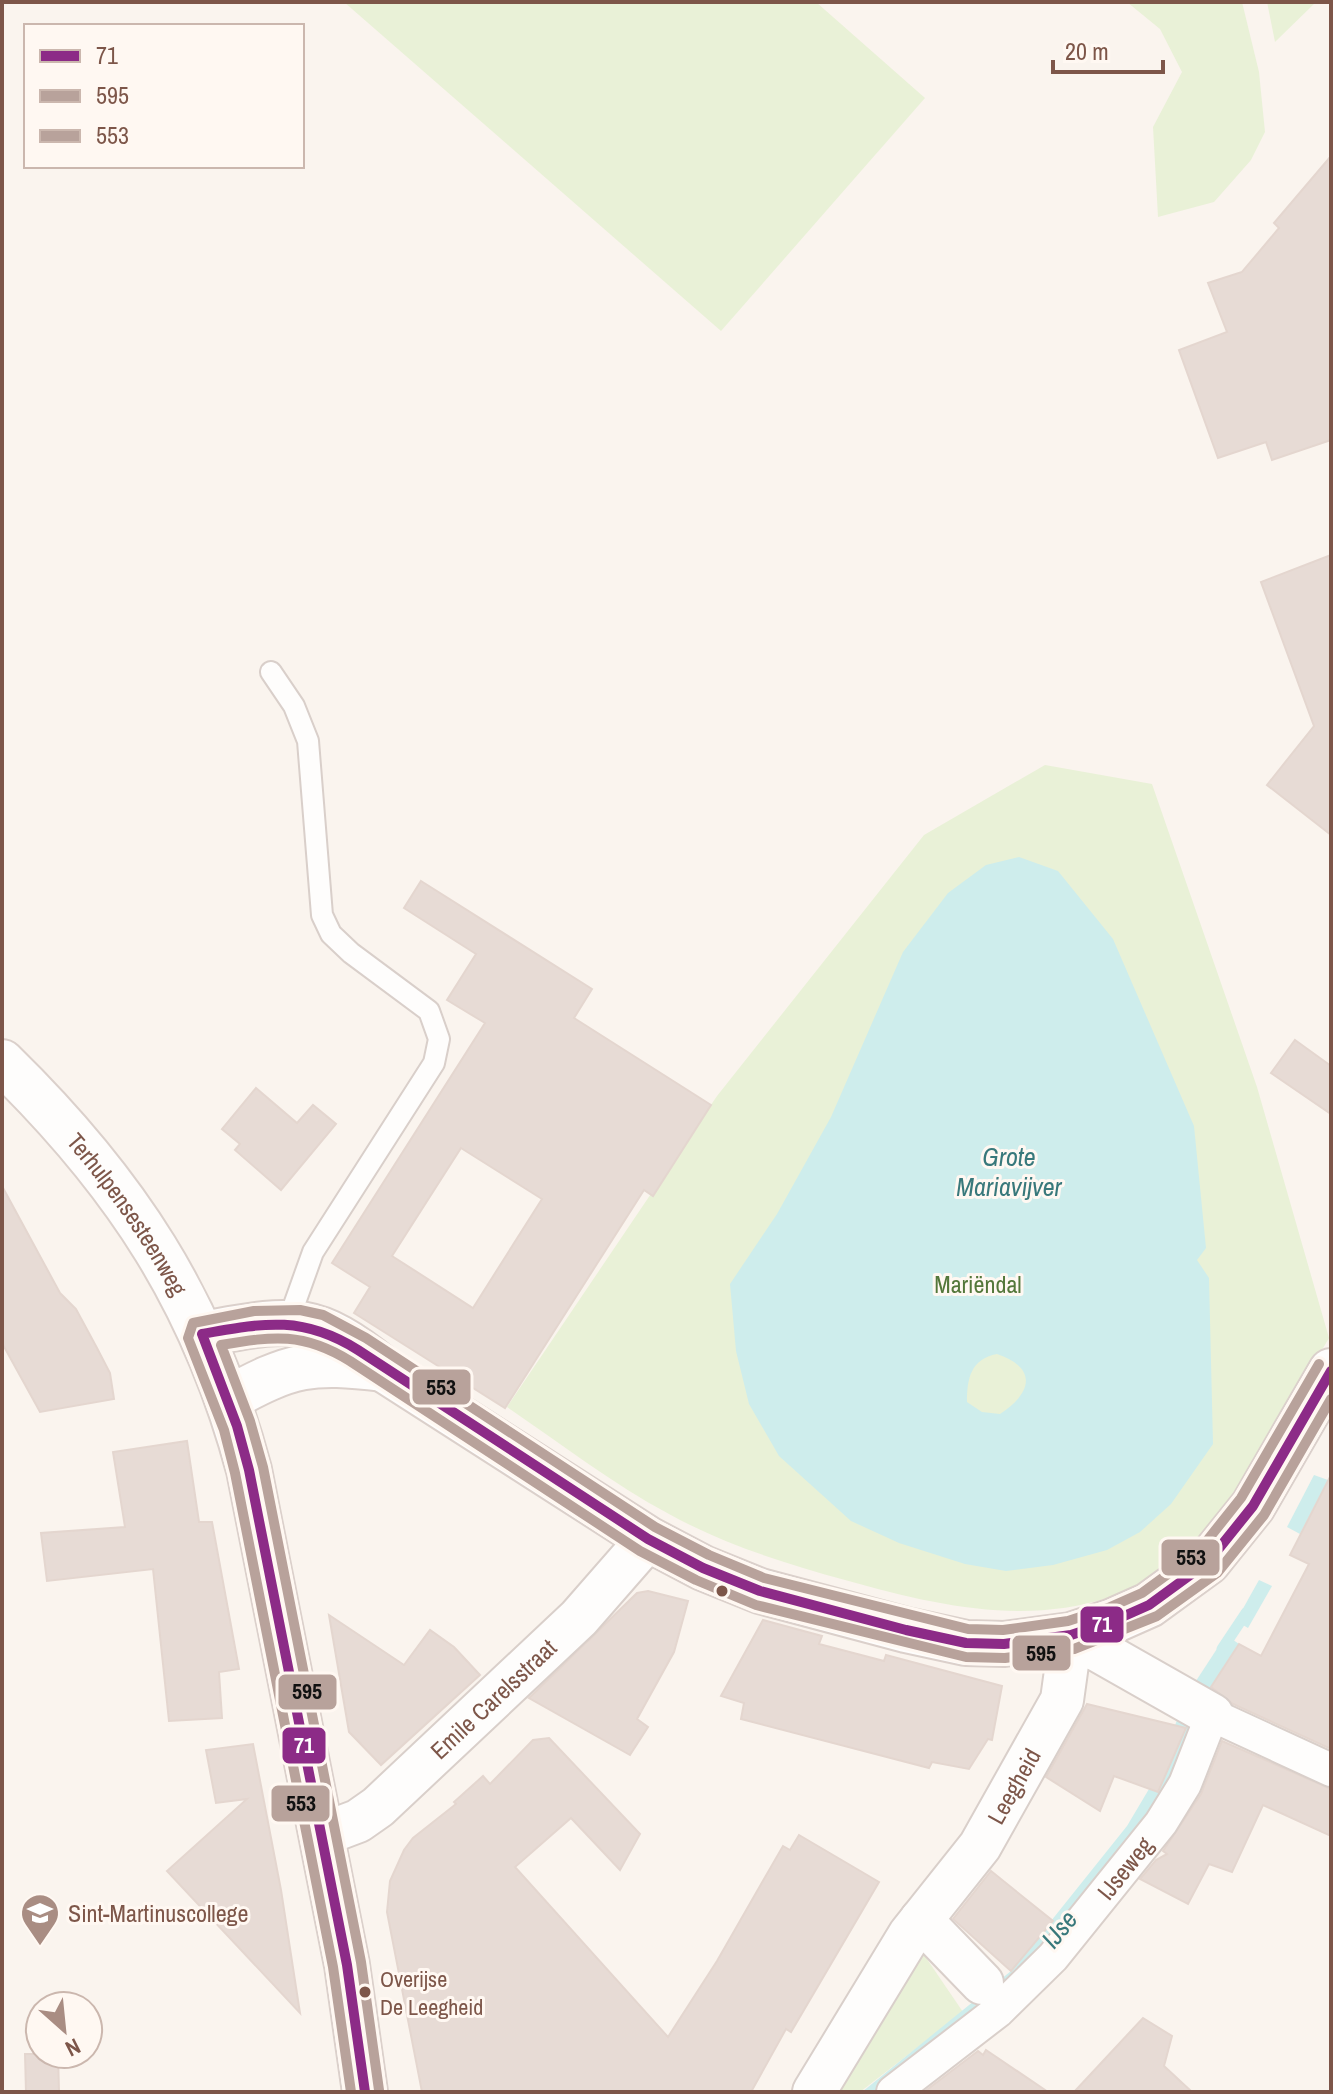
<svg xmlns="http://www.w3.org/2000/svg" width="1333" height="2094" viewBox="0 0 1333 2094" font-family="'Archivo Narrow',sans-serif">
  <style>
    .green { fill: #e9f1d7 }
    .water { fill: #ceedec; fill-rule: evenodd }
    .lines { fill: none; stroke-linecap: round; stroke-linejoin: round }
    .stream { stroke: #ceedec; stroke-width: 11 }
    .building { fill: #e7dbd5; stroke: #e4d6cf; stroke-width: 2; fill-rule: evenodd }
    .service-casing { stroke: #d9cfca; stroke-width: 24 }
    .pedestrian-casing { stroke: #d9cfca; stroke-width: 36 }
    .minor-casing { stroke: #d9cfca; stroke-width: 46 }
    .secondary-casing { stroke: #dbd0cb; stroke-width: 48 }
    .service { stroke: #fefdfc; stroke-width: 20 }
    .pedestrian { stroke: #fefdfc; stroke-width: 32 }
    .minor { stroke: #fefdfc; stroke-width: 42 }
    .secondary { stroke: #fefdfc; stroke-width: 44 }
    .bus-1-casing { stroke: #fff8f2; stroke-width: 16 }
    .bus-2-casing { stroke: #fff8f2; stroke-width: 16 }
    .bus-3-casing { stroke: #fff8f2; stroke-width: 16 }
    .bus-1 { stroke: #8c2b87; stroke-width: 10 }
    .bus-2 { stroke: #b8a29b; stroke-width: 10 }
    .bus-3 { stroke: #b8a29b; stroke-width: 10 }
    .bus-dot { fill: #7d5649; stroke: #fff8f2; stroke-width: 3 }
    .labels { text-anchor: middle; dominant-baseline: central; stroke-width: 6; stroke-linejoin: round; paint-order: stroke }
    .bus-label { font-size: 22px; fill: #7d5649; stroke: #fff8f2; text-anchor: start }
    .street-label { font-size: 24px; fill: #7d5649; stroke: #fff8f2 }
    .park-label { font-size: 24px; fill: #53773a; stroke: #fff8f2 }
    .poi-label { font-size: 24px; fill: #7d5649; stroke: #fff8f2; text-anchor: start }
    .water-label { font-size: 26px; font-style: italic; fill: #38787b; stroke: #fff8f2 }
    .line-badge { stroke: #fff8f2; stroke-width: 3 }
    .badge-label { font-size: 22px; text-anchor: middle; font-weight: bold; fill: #fff }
    .pale-badge-label { font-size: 22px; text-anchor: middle; font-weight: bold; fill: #111 }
  </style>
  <rect width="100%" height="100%" fill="#faf4ee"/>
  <g class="green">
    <polygon points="344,2 816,2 925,98 721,331"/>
    <polygon points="1127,2 1242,2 1259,72 1265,132 1251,160 1214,202 1158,217 1153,127 1182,72 1160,29"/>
    <polygon points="1267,2 1316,2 1275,42"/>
    <path d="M 1045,765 L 1152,784 L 1257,1087 L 1329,1338 C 1306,1377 1284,1415 1262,1454 C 1243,1487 1225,1523 1196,1548 C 1089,1638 968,1615 845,1580 C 784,1563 725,1545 669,1514 C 613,1484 560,1443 507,1407 L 717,1096 L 924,835 Z"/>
    <polygon points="918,1946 963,2012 860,2092 825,2092"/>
  </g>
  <g class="water">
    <path d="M 1019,857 L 1058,871 L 1113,939 L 1194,1126 L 1206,1248 L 1197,1260 L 1209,1278 L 1213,1444 L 1171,1504 L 1140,1532 L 1107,1550 L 1053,1565 L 1006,1571 L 965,1564 L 899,1543 L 851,1521 L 779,1456 L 749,1404 L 736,1351 L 730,1284 L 777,1214 L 831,1117 L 903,952 L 948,893 L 986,865 ZM 997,1354 C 1038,1368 1032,1393 1000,1414 L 982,1412 L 967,1402 C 967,1378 971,1359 997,1354 Z"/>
    <polygon points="1314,1475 1328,1480 1300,1534 1287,1527"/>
    <polygon points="1259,1580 1272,1586 1248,1628 1236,1621"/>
    <polygon points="1226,1635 1239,1644 1208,1693 1194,1684"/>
    <polygon points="1180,1713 1193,1719 1168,1797 1047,1947 879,2092 862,2092 1011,1971 1127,1826 1149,1789"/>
  </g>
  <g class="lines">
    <polyline class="stream" points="1222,1649 1246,1613"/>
  </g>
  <g class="building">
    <polygon points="1331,156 1331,440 1272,460 1266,442 1218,458 1179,350 1227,332 1208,283 1242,272 1279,228 1274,223"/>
    <polygon points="1331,555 1331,835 1267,785 1314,726 1261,582"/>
    <path d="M 421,881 L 592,989 L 574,1018 L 711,1105 L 653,1196 L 644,1190 L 505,1408 L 354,1313 L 370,1287 L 332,1263 L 485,1023 L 447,1000 L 476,954 L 404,908 ZM 461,1148 L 542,1199 L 473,1308 L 392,1256 Z"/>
    <polygon points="1295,1040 1331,1066 1331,1114 1271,1073"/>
    <polygon points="256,1088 297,1123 313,1105 336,1124 281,1190 235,1150 240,1144 222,1129"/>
    <polygon points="2,1186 60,1293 76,1309 97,1348 110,1373 114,1399 40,1412 2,1343"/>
    <polygon points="187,1441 199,1522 212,1522 239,1669 219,1672 222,1718 169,1721 153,1569 47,1581 41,1533 125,1527 113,1452"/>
    <polygon points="1331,1475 1331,1749 1233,1704 1211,1687 1239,1644 1261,1656 1309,1564 1290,1555"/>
    <polygon points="648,1591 688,1601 674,1652 637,1719 648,1727 630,1755 529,1698 637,1593"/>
    <polygon points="329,1615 404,1665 430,1630 454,1647 480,1675 381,1765 349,1732"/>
    <polygon points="763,1620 822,1636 819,1644 884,1661 886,1655 1002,1686 992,1740 988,1739 969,1769 932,1762 929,1768 741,1719 744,1703 721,1696"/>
    <polygon points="1087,1704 1186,1728 1158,1792 1114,1776 1100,1811 1046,1777"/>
    <polygon points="549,1738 640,1834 620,1870 571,1818 515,1867 668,2037 717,1961 783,1846 790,1850 799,1835 879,1882 791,2032 786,2029 751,2092 422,2092 387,1912 390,1881 404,1850 413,1838 456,1804 454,1802 483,1776 490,1784 533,1740"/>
    <polygon points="1222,1741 1331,1789 1331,1836 1263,1805 1232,1872 1209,1864 1188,1904 1140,1879 1156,1860 1167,1854 1163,1851 1201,1794"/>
    <polygon points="253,1744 281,1890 300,2013 167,1871 247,1799 216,1803 206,1750"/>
    <polygon points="991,1871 1053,1921 1011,1971 953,1919"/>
    <polygon points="1143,2018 1172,2036 1164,2066 1192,2092 1074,2092"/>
    <polygon points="986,2050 1048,2092 924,2092 978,2051 983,2055"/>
    <polygon points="25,2054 58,2054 59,2092 26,2092"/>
  </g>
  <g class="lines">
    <g class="service-casing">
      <polyline id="service" points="271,672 294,706 308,741 322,915 331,934 351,953 429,1011 439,1039 434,1063 313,1252 288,1322"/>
    </g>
    <g class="pedestrian-casing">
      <g id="pedestrian">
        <path id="s1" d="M 893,2092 L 998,2011 L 1053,1957 L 1161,1823 L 1185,1784 L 1212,1715 L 1331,1770"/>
      </g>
    </g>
    <g class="minor-casing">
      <g id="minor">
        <path id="s2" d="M 321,1835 L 358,1821 L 378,1807 L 579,1618 L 648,1539"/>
        <polyline points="921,1920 982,1983"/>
        <path id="s3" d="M 814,2092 L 910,1934 L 980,1846 L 1062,1700 L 1071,1635 L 1212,1715"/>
      </g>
    </g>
    <g class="secondary-casing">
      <g id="secondary">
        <path id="s4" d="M 2,1062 C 126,1183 204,1302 249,1470 L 347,1965 L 365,2092"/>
        <path d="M 202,1334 C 288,1319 312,1310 383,1369 L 648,1539 L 703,1568 L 760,1591 L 906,1630 L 966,1643 L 1004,1644 L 1071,1635 L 1113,1621 L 1149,1605 L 1208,1562 L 1253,1506 L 1331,1371"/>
        <path d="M 228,1399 C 291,1364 311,1360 383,1369"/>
      </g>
    </g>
    <use href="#service" class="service"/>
    <use href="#pedestrian" class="pedestrian"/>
    <use href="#minor" class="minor"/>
    <use href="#secondary" class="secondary"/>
    <g class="bus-1-casing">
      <path id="bus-1" d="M 365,2092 L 347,1965 L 249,1470 L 237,1426 L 202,1334 C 264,1323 302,1315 358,1350 L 648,1539 L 703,1568 L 760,1591 L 906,1630 L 966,1643 L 1004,1644 L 1071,1635 L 1113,1621 L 1149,1605 L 1208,1562 L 1253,1506 L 1331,1371"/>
    </g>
    <g class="bus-2-casing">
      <path id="bus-2" d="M 379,2090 L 361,1962 L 263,1467 L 250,1421 L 221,1345 C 274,1336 303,1332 350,1361 L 640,1551 L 696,1580 L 756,1605 L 966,1657 L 1005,1658 L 1074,1649 L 1157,1616 L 1217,1573 L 1264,1515 L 1331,1399"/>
    </g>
    <g class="bus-3-casing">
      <polyline id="bus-3" points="351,2092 333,1967 235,1473 224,1430 188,1338 193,1323 254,1311 300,1310 323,1315 366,1338 655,1527 709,1555 764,1578 968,1629 1003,1630 1068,1621 1108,1608 1142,1593 1198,1552 1241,1498 1319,1364"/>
    </g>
    <use href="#bus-1" class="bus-1"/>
    <use href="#bus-2" class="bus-2"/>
    <use href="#bus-3" class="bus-3"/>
  </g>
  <defs>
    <g id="school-pin" transform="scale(2)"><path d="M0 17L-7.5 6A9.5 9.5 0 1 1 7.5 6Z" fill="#a98d83" stroke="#fff8f2"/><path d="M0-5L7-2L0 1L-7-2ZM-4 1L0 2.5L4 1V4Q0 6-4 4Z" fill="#fff"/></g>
  </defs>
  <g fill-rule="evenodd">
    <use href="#school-pin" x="40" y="1913"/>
  </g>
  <g class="bus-dot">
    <circle cx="722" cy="1591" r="7"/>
    <circle cx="365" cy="1992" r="7"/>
  </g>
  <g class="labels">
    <g class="bus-label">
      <text x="380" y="1979">Overijse<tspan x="380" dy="28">De Leegheid</tspan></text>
    </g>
    <g class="street-label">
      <text stroke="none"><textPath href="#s4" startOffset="198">Terhulpensesteenweg</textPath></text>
      <text stroke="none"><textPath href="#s2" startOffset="222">Emile Carelsstraat</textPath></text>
      <text stroke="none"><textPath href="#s3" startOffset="366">Leegheid</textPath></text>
      <text stroke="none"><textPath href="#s1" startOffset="324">IJseweg</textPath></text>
    </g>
    <g class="park-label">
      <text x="978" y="1284">Mariëndal</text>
    </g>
    <g class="poi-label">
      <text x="68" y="1913">Sint-Martinuscollege</text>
    </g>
    <g class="water-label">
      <text x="1009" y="1156">Grote<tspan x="1009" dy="30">Mariavijver</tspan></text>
      <text transform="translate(1059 1929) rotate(-51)">IJse</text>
    </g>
  </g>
  <g class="line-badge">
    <rect x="411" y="1368" width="61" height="38" rx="8" fill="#b8a29b"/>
    <rect x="1160" y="1538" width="61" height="39" rx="8" fill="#b8a29b"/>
    <rect x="1079" y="1605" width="46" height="39" rx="8" fill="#8c2b87"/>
    <rect x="1011" y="1634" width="61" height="38" rx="8" fill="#b8a29b"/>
    <rect x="277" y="1673" width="61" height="38" rx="8" fill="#b8a29b"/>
    <rect x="281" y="1726" width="46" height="39" rx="8" fill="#8c2b87"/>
    <rect x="270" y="1784" width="61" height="39" rx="8" fill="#b8a29b"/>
  </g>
  <g class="badge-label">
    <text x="1102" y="1632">71</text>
    <text x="304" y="1753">71</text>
  </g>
  <g class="pale-badge-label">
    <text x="441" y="1395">553</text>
    <text x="1191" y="1565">553</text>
    <text x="1041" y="1661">595</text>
    <text x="307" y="1699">595</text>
    <text x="301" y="1811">553</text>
  </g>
  <rect width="1333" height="2094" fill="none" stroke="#7d5649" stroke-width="8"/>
  <rect x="24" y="24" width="280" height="144" fill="#fff8f2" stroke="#cbb7ae" stroke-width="2"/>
  <rect x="40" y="50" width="40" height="12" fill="#8c2b87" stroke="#cbb7ae" stroke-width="2"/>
  <text x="96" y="64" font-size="24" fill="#7d5649">71</text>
  <rect x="40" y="90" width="40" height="12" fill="#b8a29b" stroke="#cbb7ae" stroke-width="2"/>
  <text x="96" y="104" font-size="24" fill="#7d5649">595</text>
  <rect x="40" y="130" width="40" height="12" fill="#b8a29b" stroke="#cbb7ae" stroke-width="2"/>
  <text x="96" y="144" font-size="24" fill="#7d5649">553</text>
  <g transform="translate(64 2030) rotate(153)"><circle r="38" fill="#fff8f2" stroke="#cbb7ae" stroke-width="2"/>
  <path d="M0-6L14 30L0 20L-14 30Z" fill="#a98d83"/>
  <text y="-12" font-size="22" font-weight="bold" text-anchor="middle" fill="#7d5649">N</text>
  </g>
  <path d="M1053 60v12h110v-12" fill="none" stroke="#7d5649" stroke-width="4"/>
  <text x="1065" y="60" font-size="24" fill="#7d5649" stroke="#fff8f2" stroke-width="6" paint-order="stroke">20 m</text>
</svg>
